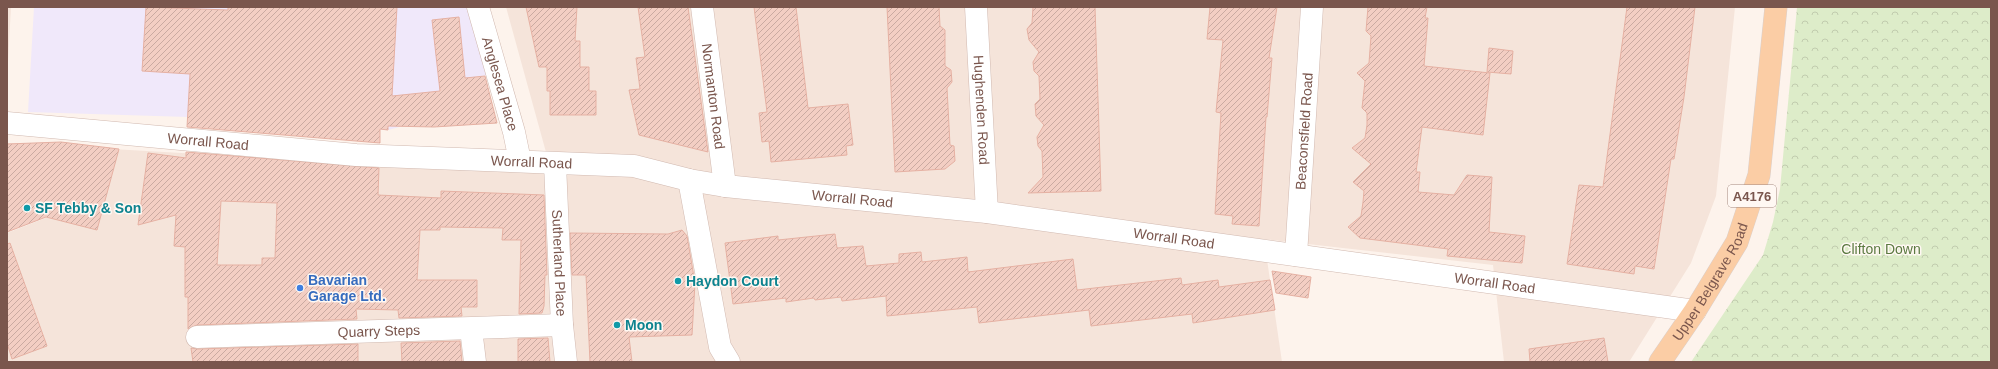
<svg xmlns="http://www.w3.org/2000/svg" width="1998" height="369" viewBox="0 0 1998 369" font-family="Arial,sans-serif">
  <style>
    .residential { fill: #f5e4da }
    .education { fill: #f0e8fa }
    .park { fill: url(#park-crowns) }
    .building { fill: url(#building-hatch); stroke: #e6b1a3; fill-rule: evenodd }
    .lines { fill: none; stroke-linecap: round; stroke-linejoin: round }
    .minor-casing { stroke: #d1b9b0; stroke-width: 23 }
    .primary-casing { stroke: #dad0cd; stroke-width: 23 }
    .minor { stroke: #fff; stroke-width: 22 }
    .primary { stroke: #fbcda5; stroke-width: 22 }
    .culture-dot { fill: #0f9aa8; stroke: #fff8f3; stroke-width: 1.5 }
    .shop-dot { fill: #3f7fe0; stroke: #fff8f3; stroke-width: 1.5 }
    .labels { text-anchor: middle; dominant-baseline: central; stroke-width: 3; stroke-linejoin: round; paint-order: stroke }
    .shield { fill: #fff8f3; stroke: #a2877f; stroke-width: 1 }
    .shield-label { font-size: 13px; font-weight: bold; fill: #7a564d }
    .street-label { font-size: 14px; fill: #7a564d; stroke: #fff8f3 }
    .culture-label { font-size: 14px; font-weight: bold; fill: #0d838f; stroke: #fff8f3; text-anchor: start }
    .park-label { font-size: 14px; fill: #5b7a41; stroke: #fff8f3 }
    .shop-label { font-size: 14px; font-weight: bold; fill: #366cbe; stroke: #fff8f3; text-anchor: start }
  </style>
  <defs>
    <pattern id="park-crowns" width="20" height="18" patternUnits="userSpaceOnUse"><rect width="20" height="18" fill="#ddecc9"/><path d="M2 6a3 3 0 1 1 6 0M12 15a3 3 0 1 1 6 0" fill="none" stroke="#c1ccae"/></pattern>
    <pattern id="building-hatch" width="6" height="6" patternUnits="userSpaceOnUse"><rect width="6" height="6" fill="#f3cec3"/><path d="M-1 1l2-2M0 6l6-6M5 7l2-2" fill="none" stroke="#caaaa1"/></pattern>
  </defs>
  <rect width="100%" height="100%" fill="#fdf3ec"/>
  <g class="residential">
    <polygon points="7,7 11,7 7,80"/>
    <polygon points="506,7 1735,7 1716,196 1691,263 1629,362 1504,362 1493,265 1264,239 1282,362 7,362 7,233 56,214 7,177 7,143 552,174"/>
  </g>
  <polygon class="education" points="34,7 469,7 489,75 467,78 403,126 388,130 188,117 28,112"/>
  <polygon class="park" points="1797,7 1991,7 1991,362 1691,362 1763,255 1773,222 1780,189"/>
  <g class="building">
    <polygon points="146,7 228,10 228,7 397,7 392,96 440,91 432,20 459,17 465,78 485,76 497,123 434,127 388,126 388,130 380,129 380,143 187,127 190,74 142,71"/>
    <polygon points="526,7 577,7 575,41 580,41 580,67 589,67 589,91 596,91 596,115 550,115 550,91 547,91 547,67 539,67"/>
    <polygon points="638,7 688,7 708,152 639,135 629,90 640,89 636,58 645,57"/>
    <polygon points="754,7 796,7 808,108 848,104 853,145 846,146 847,155 771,162 769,141 762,142 759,113 767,112"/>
    <polygon points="887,7 939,7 940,26 945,30 945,66 951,70 952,82 947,88 950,145 954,146 955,161 945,169 895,172"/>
    <polygon points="1033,7 1095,7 1101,191 1028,193 1043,177 1042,151 1038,146 1037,137 1044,125 1036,116 1035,104 1040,99 1039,76 1034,71 1033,62 1039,52 1029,40 1027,29 1032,23"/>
    <polygon points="1210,7 1277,7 1269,58 1272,58 1267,117 1266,117 1259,226 1232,224 1233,216 1215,214 1221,113 1216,112 1223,40 1207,39"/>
    <polygon points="1368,7 1427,7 1425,18 1428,18 1424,66 1490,73 1483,135 1422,127 1416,172 1420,172 1418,192 1454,195 1467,175 1492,177 1489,232 1525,236 1522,263 1447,256 1448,249 1360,238 1348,227 1361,216 1363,202 1364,191 1353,182 1371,164 1352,148 1365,138 1367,125 1367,113 1362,108 1365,81 1357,73 1369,63 1371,36 1366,31"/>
    <polygon points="1627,7 1695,7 1684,97 1674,159 1671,159 1654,269 1635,266 1634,274 1567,264 1579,185 1603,187"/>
    <polygon points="1489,48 1513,51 1511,74 1487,72"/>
    <polygon points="61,142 119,149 97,230 46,217 7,232 7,144"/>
    <path d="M 186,152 L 379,168 L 378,195 L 441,198 L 441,191 L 544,195 L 547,275 L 545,275 L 544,306 L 542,313 L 519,314 L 521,240 L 502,240 L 503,228 L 440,227 L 440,230 L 420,230 L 417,280 L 477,280 L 477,307 L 461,307 L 462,316 L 399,318 L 398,310 L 356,309 L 357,319 L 197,325 L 188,329 L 188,297 L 185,297 L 185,247 L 174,246 L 176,215 L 138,225 L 148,153 L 186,158 ZM 221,201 L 277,203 L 275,258 L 262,258 L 262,265 L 217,265 Z"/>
    <polygon points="682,230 687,236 695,283 692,335 629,337 632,362 590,362 586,275 572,275 570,233 668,234"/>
    <polygon points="835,234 837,248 863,246 866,266 899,263 899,254 921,252 922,262 967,257 968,272 1073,259 1077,290 1181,278 1182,285 1218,280 1219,287 1270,280 1275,310 1193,323 1192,314 1091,326 1089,310 979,323 977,307 887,316 886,296 842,301 841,297 815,300 814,298 786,302 786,298 733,304 725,243 778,236 778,240"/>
    <polygon points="10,243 47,346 12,359 7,343 7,244"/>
    <polygon points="1272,271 1311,277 1308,298 1276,293"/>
    <polygon points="548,338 550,362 518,362 518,339"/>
    <polygon points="1604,338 1608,362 1530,362 1529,349"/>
    <polygon points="460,341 462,362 402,362 401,343"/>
    <polygon points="358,344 358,362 193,362 191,348 197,349"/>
  </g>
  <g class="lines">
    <g class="minor-casing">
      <g id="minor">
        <path id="s1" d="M 478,7 L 514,132 L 520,161"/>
        <path id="s2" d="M 702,7 L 725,186"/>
        <path id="s3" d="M 976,7 L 987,212"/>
        <path id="s4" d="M 7,123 L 356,155 L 634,166 L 689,180 L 725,186 L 987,212 L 1695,311"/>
        <path id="s5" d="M 555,164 L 562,325 L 566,362"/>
        <polyline points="689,180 720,347 729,362"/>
        <path id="s6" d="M 1296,255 L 1312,7"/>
        <polyline points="471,329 475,362"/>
        <path id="s7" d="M 197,337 L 562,325"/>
      </g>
    </g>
    <g class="primary-casing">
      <g id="primary">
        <path id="s8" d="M 1660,362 L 1695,311 L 1737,242 L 1759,175 L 1776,7"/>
      </g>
    </g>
    <use href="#minor" class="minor"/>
    <use href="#primary" class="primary"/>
  </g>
  <g class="culture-dot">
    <circle cx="27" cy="208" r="4"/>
    <circle cx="678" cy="281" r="4"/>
    <circle cx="617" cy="325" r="4"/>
  </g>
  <circle class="shop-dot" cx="300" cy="288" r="4"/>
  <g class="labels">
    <rect class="shield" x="1728" y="185" width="48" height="22" rx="3"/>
    <g class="shield-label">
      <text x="1752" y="196">A4176</text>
    </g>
    <g class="street-label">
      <text stroke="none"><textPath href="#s1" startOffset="80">Anglesea Place</textPath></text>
      <text stroke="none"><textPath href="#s2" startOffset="90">Normanton Road</textPath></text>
      <text stroke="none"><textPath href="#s3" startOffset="103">Hughenden Road</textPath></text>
      <text stroke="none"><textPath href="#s6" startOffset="124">Beaconsfield Road</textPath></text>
      <text stroke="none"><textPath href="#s4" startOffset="202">Worrall Road</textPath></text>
      <text stroke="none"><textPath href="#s4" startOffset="526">Worrall Road</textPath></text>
      <text stroke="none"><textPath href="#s4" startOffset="850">Worrall Road</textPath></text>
      <text stroke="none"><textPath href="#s4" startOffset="1174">Worrall Road</textPath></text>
      <text stroke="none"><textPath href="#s5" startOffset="99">Sutherland Place</textPath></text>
      <text stroke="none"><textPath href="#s8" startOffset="95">Upper Belgrave Road</textPath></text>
      <text stroke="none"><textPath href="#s4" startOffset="1498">Worrall Road</textPath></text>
      <text stroke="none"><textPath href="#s7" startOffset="182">Quarry Steps</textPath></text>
    </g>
    <g class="culture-label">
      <text x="35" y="208">SF Tebby &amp; Son</text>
      <text x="686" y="281">Haydon Court</text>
      <text x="625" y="325">Moon</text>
    </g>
    <g class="park-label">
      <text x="1881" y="249">Clifton Down</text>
    </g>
    <g class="shop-label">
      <text x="308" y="280">Bavarian<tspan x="308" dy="16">Garage Ltd.</tspan></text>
    </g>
  </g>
  <rect width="1998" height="369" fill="none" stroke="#7a564d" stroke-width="16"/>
</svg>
